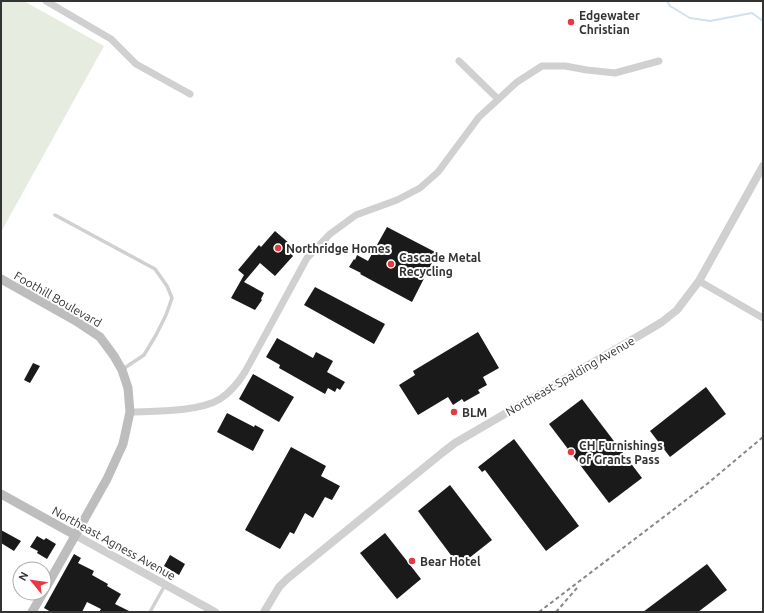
<svg xmlns="http://www.w3.org/2000/svg" width="764" height="613" viewBox="0 0 764 613" font-family="Ubuntu,sans-serif">
  <style>
    .green { fill: #e6ecdf }
    .lines { fill: none; stroke-linecap: round; stroke-linejoin: round }
    .stream { stroke: #cfe2ee; stroke-width: 2 }
    .building { fill: #1a1a1a }
    .service { stroke: #d0d0d0; stroke-width: 3.5 }
    .minor { stroke: #d0d0d0; stroke-width: 7 }
    .tertiary { stroke: #d0d0d0; stroke-width: 8 }
    .secondary { stroke: #bdbdbd; stroke-width: 9 }
    .rail { stroke: #888; stroke-width: 2; stroke-dasharray: 4 3; stroke-linecap: butt }
    .poi-dot { fill: #e63946; stroke: #fff; stroke-width: 1.5 }
    .labels { text-anchor: middle; dominant-baseline: central; stroke-width: 4; stroke-linejoin: round; paint-order: stroke }
    .poi-label { font-size: 12px; font-weight: bold; fill: #333; stroke: #fff; text-anchor: start }
    .street-label { font-size: 12px; fill: #333; stroke: #fff }
  </style>
  <rect width="100%" height="100%" fill="#fff"/>
  <polygon class="green" points="1,1 24,1 104,46 1,232"/>
  <g class="lines">
    <polyline class="stream" points="667,1 670,6 690,18 710,21 752,13 763,21"/>
  </g>
  <g class="building">
    <polygon points="387,227 437,253 412,302 360,274 361,273 349,267 354,259 355,260 357,255 368,261"/>
    <polygon points="275,231 290,244 289,246 294,250 292,255 293,256 275,276 260,263 244,282 264,293 261,299 262,300 255,310 231,298 244,275 238,270 259,245 261,247"/>
    <polygon points="315,287 385,324 374,344 304,305"/>
    <polygon points="478,332 499,368 483,377 487,385 478,390 480,393 464,402 462,399 453,405 448,397 418,415 399,385 415,375 413,371"/>
    <polygon points="277,338 313,358 316,352 333,361 327,372 345,382 340,390 337,388 335,392 328,388 325,394 279,368 280,365 266,357"/>
    <polygon points="33,363 40,366 30,383 24,380"/>
    <polygon points="253,374 294,397 279,422 239,399"/>
    <polygon points="706,387 726,414 670,457 650,431"/>
    <polygon points="582,399 642,478 609,503 549,424"/>
    <polygon points="227,413 254,427 255,425 264,430 253,451 217,432"/>
    <polygon points="514,439 579,526 546,551 485,470 482,472 478,467"/>
    <polygon points="291,447 326,466 321,476 340,486 332,500 325,497 313,518 305,513 294,534 290,532 280,549 245,530"/>
    <polygon points="450,485 492,540 459,566 418,511"/>
    <polygon points="1,530 21,541 14,551 1,543"/>
    <polygon points="385,533 421,579 397,599 360,553"/>
    <polygon points="37,536 44,540 46,538 56,544 47,559 37,553 38,551 30,547"/>
    <polygon points="74,554 81,558 78,563 94,571 92,575 108,584 107,586 121,594 115,604 131,612 99,612 101,609 87,602 82,612 51,612 44,608"/>
    <polygon points="170,555 185,564 179,575 164,566"/>
    <polygon points="707,564 727,590 698,612 643,612"/>
  </g>
  <g class="lines">
    <g class="service">
      <polyline points="55,215 155,269 167,286 172,298 166,315 156,335 144,355 123,369"/>
      <polyline points="150,612 165,585"/>
    </g>
    <g class="minor">
      <polyline points="46,1 111,39 136,64 190,94"/>
      <polyline points="459,61 498,99"/>
      <polyline points="699,281 763,318"/>
      <path d="M 130,412 C 155,411 199,412 220,399 C 231,392 238,383 245,372 L 307,258 L 330,234 L 356,215 L 397,200 L 420,188 L 438,172 L 479,117 L 517,82 L 542,66 L 565,66 L 587,70 L 615,73 L 659,61"/>
    </g>
    <g class="tertiary">
      <polyline points="75,535 215,612"/>
      <polyline points="264,612 279,587 287,579 442,453 455,443 647,331 662,322 677,310 699,281 763,166"/>
    </g>
    <g class="secondary">
      <polyline points="1,279 76,321 100,337 114,356 122,370 128,388 130,412 123,444 107,479 44,591"/>
      <polyline points="1,494 75,535"/>
      <polyline points="32,612 43,593"/>
    </g>
    <g class="rail">
      <polyline points="539,612 707,484 763,437"/>
      <polyline points="556,612 577,588"/>
    </g>
  </g>
  <g class="poi-dot">
    <circle cx="571" cy="22" r="4"/>
    <circle cx="278" cy="248" r="4"/>
    <circle cx="391" cy="264" r="4"/>
    <circle cx="454" cy="412" r="4"/>
    <circle cx="571" cy="452" r="4"/>
    <circle cx="412" cy="561" r="4"/>
  </g>
  <g class="labels">
    <g class="poi-label">
      <text x="579" y="15">Edgewater<tspan x="579" dy="14">Christian</tspan></text>
      <text x="286" y="248">Northridge Homes</text>
      <text x="399" y="257">Cascade Metal<tspan x="399" dy="14">Recycling</tspan></text>
      <text x="462" y="412">BLM</text>
      <text x="579" y="445">CH Furnishings<tspan x="579" dy="14">of Grants Pass</tspan></text>
      <text x="420" y="561">Bear Hotel</text>
    </g>
    <g class="street-label">
      <text transform="translate(58 299) rotate(30)">Foothill Boulevard</text>
      <text transform="translate(570 376) rotate(-30)">Northeast Spalding Avenue</text>
      <text transform="translate(114 543) rotate(29)">Northeast Agness Avenue</text>
    </g>
  </g>
  <rect width="764" height="613" fill="none" stroke="#333333" stroke-width="4"/>
  <g transform="translate(32 581) rotate(299)"><circle r="19" fill="#ffffff" stroke="#adadad"/>
  <path d="M0-3L7 15L0 10L-7 15Z" fill="#e63946"/>
  <text y="-6" font-size="11" font-weight="bold" text-anchor="middle" fill="#333333">N</text>
  </g>
</svg>
